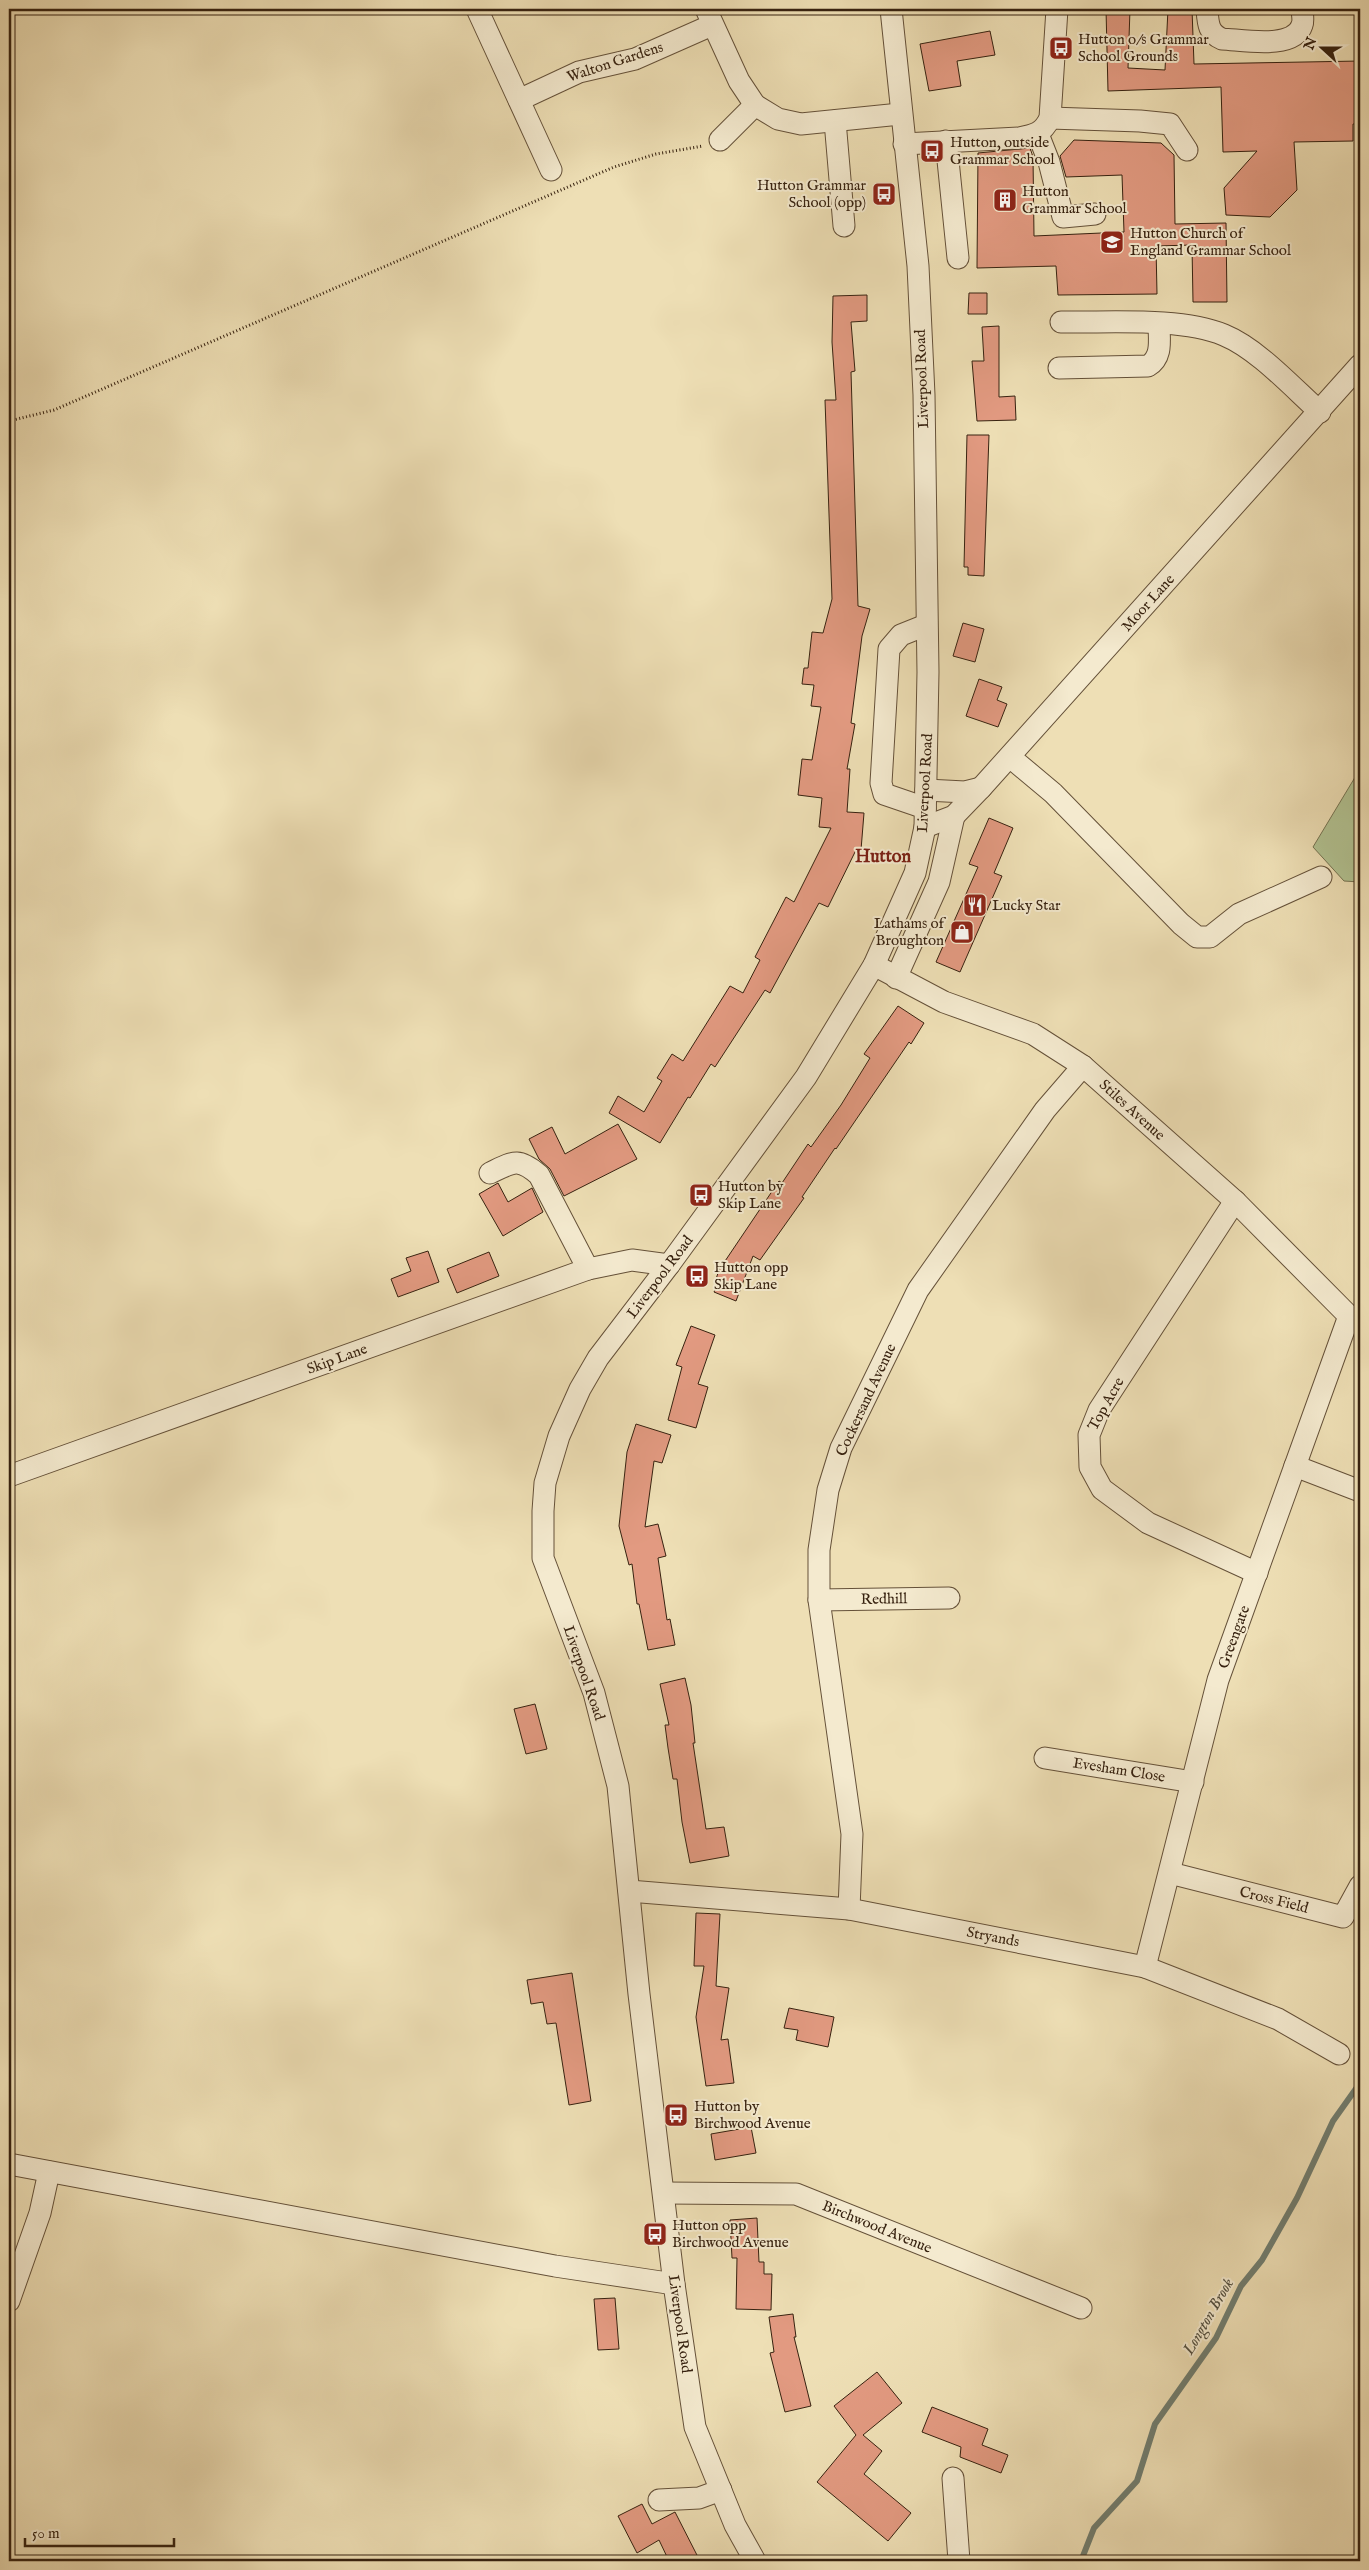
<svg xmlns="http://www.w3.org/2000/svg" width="1369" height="2570" viewBox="0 0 1369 2570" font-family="'IM FELL English',serif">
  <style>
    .green { fill: #b2c392; stroke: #747251 }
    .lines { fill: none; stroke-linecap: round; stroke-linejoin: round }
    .stream { stroke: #727e70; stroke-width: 6 }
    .building { fill: #e29a81; stroke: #372210 }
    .minor-casing { stroke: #655139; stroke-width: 23 }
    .path { stroke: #372210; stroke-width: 3; stroke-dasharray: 1 2.5; stroke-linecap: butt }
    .minor { stroke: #f4eacf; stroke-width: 21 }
    .labels { text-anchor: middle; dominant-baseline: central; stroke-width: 4; stroke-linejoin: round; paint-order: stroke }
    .poi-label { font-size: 15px; fill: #372210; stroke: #f4eacf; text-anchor: start }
    .street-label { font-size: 15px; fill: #372210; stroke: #f4eacf }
    .water-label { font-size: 16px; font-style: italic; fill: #545040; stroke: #f4eacf }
    .quarter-label { font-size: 18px; font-weight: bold; fill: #7a1f14; stroke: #f4eacf }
  </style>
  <rect width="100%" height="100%" fill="#eedfb5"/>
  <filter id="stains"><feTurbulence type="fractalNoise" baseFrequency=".004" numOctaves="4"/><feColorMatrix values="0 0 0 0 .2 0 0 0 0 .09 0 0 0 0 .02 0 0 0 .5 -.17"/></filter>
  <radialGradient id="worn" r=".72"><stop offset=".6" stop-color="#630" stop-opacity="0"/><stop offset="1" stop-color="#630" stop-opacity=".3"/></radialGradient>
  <polygon class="green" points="1360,769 1360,882 1344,881 1313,847"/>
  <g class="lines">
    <polyline class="stream" points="1081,2561 1094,2528 1137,2481 1155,2424 1216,2338 1241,2286 1262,2260 1297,2198 1333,2121 1360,2083"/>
  </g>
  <g class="building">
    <polygon points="1106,9 1130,9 1128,68 1165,70 1168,9 1192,9 1194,64 1360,61 1360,124 1353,124 1353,141 1294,142 1297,190 1270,217 1226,215 1224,188 1257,151 1223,152 1221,87 1108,91"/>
    <polygon points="990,31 995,55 957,61 961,86 929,91 920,44"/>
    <polygon points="1074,140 1161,143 1174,155 1175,224 1226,223 1227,302 1193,302 1192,245 1156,246 1157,294 1058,295 1056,266 977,268 978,153 1030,148 1033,157 1034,236 1124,232 1122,175 1066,177 1060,156"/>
    <polygon points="969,293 987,293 987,314 968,314"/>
    <polygon points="867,295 867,321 851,322 855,371 851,372 858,606 870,609 862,636 851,723 855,724 847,769 850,769 847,812 864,813 861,850 856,850 828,907 819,903 770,993 765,990 715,1067 711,1064 690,1098 688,1097 660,1143 609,1113 618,1096 644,1112 662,1081 657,1078 672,1054 683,1061 730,986 743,993 760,960 755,957 786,897 794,902 831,828 819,827 822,798 798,795 802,759 812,760 821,707 811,706 814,685 802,684 804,668 808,668 812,632 823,633 832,599 825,400 836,400 832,342 833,296"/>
    <polygon points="999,326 999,397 1015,396 1016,420 977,421 972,361 984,361 982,327"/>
    <polygon points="967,435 989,435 984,576 968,575 968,567 964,567"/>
    <polygon points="963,623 984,629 975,662 953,656"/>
    <polygon points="979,679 1002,687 997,700 1007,704 998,727 966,716"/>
    <polygon points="989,818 1013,828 994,873 1002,876 960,972 936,962 978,867 969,864"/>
    <polygon points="898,1006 924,1023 911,1044 909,1042 836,1149 835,1148 802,1197 804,1198 760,1260 753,1256 736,1301 714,1292 718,1284 715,1282 719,1270 779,1181 782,1183 808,1144 811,1147 841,1105 870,1058 864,1054"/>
    <polygon points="618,1124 637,1159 564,1196 550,1169 539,1159 529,1139 552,1127 565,1154"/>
    <polygon points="498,1183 508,1202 532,1188 543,1212 503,1236 479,1194"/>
    <polygon points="428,1251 439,1282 398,1297 391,1279 411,1271 406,1258"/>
    <polygon points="489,1252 499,1276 457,1293 447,1269"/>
    <polygon points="691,1326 715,1335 698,1384 708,1387 696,1428 668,1420 682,1367 676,1365"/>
    <polygon points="636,1424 671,1435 662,1463 654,1461 645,1527 658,1524 666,1556 658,1558 667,1620 670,1619 675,1645 648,1650 639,1604 637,1604 632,1564 629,1565 619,1526 627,1452"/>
    <polygon points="685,1678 691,1705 695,1743 693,1743 706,1829 724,1827 729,1856 690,1863 682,1822 677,1779 673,1779 668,1748 665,1725 669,1725 660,1684"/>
    <polygon points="535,1704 547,1749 526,1754 514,1709"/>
    <polygon points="696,1913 720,1914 716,1986 729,1988 721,2040 728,2039 734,2083 706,2086 696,2017 704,1966 694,1966"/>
    <polygon points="572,1973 591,2101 569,2105 556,2023 547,2024 543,2002 531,2004 527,1980"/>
    <polygon points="789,2008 834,2017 828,2047 796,2040 798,2030 784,2028"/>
    <polygon points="751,2127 756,2153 715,2160 711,2134"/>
    <polygon points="757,2218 759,2262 764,2262 764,2274 772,2274 771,2310 736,2309 737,2258 732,2258 730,2220"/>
    <polygon points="615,2298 619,2349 598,2350 594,2299"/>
    <polygon points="793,2314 796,2337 794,2337 811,2406 785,2412 770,2353 774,2352 769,2317"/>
    <polygon points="877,2372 902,2403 863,2435 882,2451 864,2474 911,2513 888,2541 817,2482 856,2435 834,2406"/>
    <polygon points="932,2407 988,2429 982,2445 1008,2455 1001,2473 960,2457 961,2447 922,2432"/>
    <polygon points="642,2504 652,2524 675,2512 700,2561 669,2561 659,2540 637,2553 618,2516"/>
  </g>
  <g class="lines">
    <g class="minor-casing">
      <g id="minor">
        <polyline points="477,9 551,170"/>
        <polyline points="706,9 739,81 755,105 778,119 801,124 900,114"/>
        <path d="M 1207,9 C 1208,23 1208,33 1222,39 C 1244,40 1294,50 1302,25 C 1304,20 1302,13 1302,9"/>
        <polyline points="519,100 579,72 635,59 712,25"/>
        <polyline points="1050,118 1140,121 1170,124 1187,150"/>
        <polyline points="835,121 844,226"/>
        <polyline points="1038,134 1049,162 1063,217 1095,214"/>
        <polyline points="720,140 755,105"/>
        <polyline points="946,141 958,258"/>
        <path d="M 904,144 L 1019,138 C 1035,135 1043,133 1050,118 L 1057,9"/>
        <path d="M 1061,322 C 1110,323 1180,317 1224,335 C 1258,349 1293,388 1320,412"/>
        <path d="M 1059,368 L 1148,366 C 1163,357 1159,340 1159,324"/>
        <polyline points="1010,757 1053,793 1181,924 1197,937 1210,937 1239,914 1321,877"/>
        <polyline points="926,790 965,792 981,788"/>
        <polyline points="925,808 884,794 881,783 889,649 901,635 926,625"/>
        <polyline points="925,827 954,816 981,788 1360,365"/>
        <polyline points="874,965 944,1002 1033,1034 1083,1066 1235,1201 1349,1316"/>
        <polyline points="896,978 939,882 954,816"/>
        <path d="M 490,1173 C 513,1162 518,1157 539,1175 L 588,1269"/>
        <polyline points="1235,1201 1099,1410 1089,1435 1090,1467 1102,1489 1148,1523 1257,1573"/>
        <polyline points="1295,1466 1360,1491"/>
        <polyline points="9,1476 588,1269 632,1260 669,1265"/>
        <polyline points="819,1600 949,1598"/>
        <polyline points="1045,1758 1193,1782"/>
        <polyline points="1170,1873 1343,1917 1360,1886"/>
        <polyline points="629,1891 849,1909 1145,1967 1278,2019 1339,2054"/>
        <polyline points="849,1909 852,1834 819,1600 819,1550 828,1490 841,1448 918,1290 1045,1110 1083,1066"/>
        <polyline points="1145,1967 1218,1680 1349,1316"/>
        <polyline points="9,2164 555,2266 674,2284"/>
        <polyline points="664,2193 796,2194 1081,2308"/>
        <polyline points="9,2301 40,2213 49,2172"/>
        <polyline points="953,2478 959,2561"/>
        <polyline points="659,2500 699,2498 721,2490"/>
        <polyline points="755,2561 735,2525 695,2427 674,2284 639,1994 618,1786 594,1693 543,1558 543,1511 545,1483 559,1436 580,1389 598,1358 669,1265 806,1077 874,965 915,873 925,827 928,672 924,395 918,266 891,9"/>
      </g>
    </g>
    <polyline class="path" points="9,421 54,410 614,167 656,154 703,146"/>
    <use href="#minor" class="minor"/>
  </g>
  <defs>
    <g id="bus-square" transform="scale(1.25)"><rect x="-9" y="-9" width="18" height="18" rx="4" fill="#8f2418" stroke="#f4eacf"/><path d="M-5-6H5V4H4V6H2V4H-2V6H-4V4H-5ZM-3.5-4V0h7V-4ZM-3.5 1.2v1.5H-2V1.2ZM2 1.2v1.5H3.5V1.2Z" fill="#fff"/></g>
    <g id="building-square" transform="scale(1.25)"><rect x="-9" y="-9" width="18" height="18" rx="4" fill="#8f2418" stroke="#f4eacf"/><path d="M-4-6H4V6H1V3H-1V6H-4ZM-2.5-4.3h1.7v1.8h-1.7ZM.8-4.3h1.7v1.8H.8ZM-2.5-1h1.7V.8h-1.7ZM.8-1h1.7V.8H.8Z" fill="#fff"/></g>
    <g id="school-square" transform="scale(1.25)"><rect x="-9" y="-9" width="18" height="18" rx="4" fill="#8f2418" stroke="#f4eacf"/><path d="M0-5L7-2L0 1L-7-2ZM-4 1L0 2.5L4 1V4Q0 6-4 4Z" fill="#fff"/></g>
    <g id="restaurant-square" transform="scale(1.25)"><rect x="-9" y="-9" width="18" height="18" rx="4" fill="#8f2418" stroke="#f4eacf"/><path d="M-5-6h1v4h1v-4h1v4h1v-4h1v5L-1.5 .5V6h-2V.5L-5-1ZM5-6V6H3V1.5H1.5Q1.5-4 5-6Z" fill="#fff"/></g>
    <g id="shop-square" transform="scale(1.25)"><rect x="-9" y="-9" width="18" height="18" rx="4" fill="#8f2418" stroke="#f4eacf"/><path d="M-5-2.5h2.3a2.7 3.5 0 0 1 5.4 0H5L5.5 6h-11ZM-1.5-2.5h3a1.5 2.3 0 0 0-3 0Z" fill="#fff"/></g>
  </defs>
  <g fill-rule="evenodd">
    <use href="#bus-square" x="1061" y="48"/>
    <use href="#bus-square" x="932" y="151"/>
    <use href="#bus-square" x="884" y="194"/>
    <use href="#building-square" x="1005" y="200"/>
    <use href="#school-square" x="1112" y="242"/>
    <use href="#restaurant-square" x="975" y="905"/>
    <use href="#shop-square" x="962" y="932"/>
    <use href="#bus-square" x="701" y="1195"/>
    <use href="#bus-square" x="697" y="1276"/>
    <use href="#bus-square" x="676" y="2115"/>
    <use href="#bus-square" x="655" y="2234"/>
  </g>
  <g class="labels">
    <g class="poi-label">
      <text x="1078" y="39">Hutton o/s Grammar<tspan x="1078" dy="17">School Grounds</tspan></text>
      <text x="950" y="142">Hutton, outside<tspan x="950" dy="17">Grammar School</tspan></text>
      <text x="866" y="185" text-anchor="end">Hutton Grammar<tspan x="866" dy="17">School (opp)</tspan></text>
      <text x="1022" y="191">Hutton<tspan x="1022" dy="17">Grammar School</tspan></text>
      <text x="1130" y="233">Hutton Church of<tspan x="1130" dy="17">England Grammar School</tspan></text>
      <text x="992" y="905">Lucky Star</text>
      <text x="944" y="923" text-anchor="end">Lathams of<tspan x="944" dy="17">Broughton</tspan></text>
      <text x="718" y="1186">Hutton by<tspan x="718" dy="17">Skip Lane</tspan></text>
      <text x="714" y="1267">Hutton opp<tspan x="714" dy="17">Skip Lane</tspan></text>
      <text x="694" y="2106">Hutton by<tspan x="694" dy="17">Birchwood Avenue</tspan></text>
      <text x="672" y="2225">Hutton opp<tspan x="672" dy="17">Birchwood Avenue</tspan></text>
    </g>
    <g class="street-label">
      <text transform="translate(615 62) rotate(-18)">Walton Gardens</text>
      <text transform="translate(922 379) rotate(-92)">Liverpool Road</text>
      <text transform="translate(1148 603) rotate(-48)">Moor Lane</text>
      <text transform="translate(925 783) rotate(-87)">Liverpool Road</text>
      <text transform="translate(1132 1110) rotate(42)">Stiles Avenue</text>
      <text transform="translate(660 1277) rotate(-53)">Liverpool Road</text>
      <text transform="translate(337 1359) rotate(-20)">Skip Lane</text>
      <text transform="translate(866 1400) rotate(-65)">Cockersand Avenue</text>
      <text transform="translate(1106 1404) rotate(-61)">Top Acre</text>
      <text transform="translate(884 1599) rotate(-1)">Redhill</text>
      <text transform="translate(1234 1637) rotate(-70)">Greengate</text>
      <text transform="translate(584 1673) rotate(71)">Liverpool Road</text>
      <text transform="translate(1119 1770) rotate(9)">Evesham Close</text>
      <text transform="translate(1274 1900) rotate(14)">Cross Field</text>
      <text transform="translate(993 1937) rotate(11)">Stryands</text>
      <text transform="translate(877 2227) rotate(22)">Birchwood Avenue</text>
      <text transform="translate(680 2324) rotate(82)">Liverpool Road</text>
    </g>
    <g class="water-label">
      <text transform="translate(1209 2317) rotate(-60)">Longton Brook</text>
    </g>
    <g class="quarter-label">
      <text x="883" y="857">Hutton</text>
    </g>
  </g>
  <rect width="1369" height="2570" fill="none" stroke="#eedfb5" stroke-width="30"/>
  <rect x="10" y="10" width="1349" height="2550" fill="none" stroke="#372210" stroke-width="2.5"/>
  <rect x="15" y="15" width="1339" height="2540" fill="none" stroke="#372210"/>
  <g transform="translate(1322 48) rotate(291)" stroke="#f4eacf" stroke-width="4" paint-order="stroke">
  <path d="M0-4L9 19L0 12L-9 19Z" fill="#372210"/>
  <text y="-8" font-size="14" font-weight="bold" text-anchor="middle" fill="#372210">N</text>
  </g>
  <path d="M25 2538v8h149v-8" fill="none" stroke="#372210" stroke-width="2.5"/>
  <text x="32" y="2538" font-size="15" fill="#372210" stroke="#f4eacf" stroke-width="4" paint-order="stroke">50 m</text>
  <rect width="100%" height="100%" filter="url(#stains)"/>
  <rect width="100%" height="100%" fill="url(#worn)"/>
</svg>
